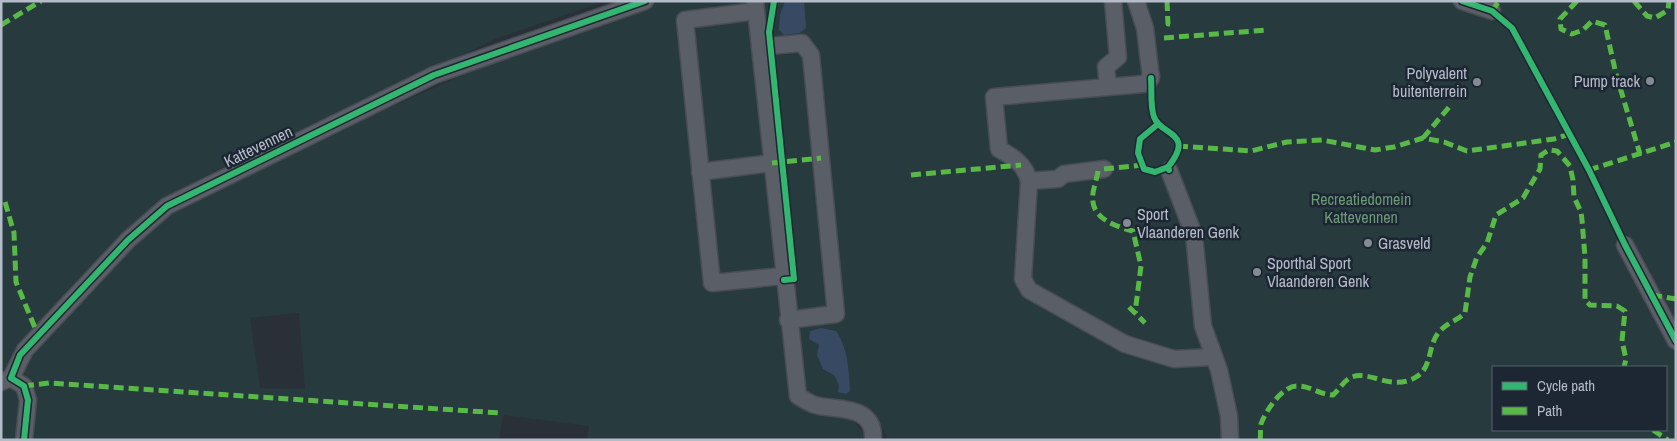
<svg xmlns="http://www.w3.org/2000/svg" width="1677" height="441" viewBox="0 0 1677 441" font-family="'Archivo Narrow',sans-serif">
  <style>
    .green { fill: #273a3e; fill-rule: evenodd }
    .water { fill: #384963 }
    .lines { fill: none; stroke-linecap: round; stroke-linejoin: round }
    .minor-casing { stroke: #484c53; stroke-width: 19 }
    .minor { stroke: #5a5e66; stroke-width: 16 }
    .quiet { stroke: #58b947; stroke-width: 5; stroke-dasharray: 10 5; stroke-linecap: butt }
    .cycleway-casing { stroke: #1d2633; stroke-width: 9 }
    .cycleway { stroke: #33b770; stroke-width: 6 }
    .poi-dot { fill: #848b96; stroke: #1d2633; stroke-width: 2 }
    .labels { text-anchor: middle; dominant-baseline: central; stroke-width: 5; stroke-linejoin: round; paint-order: stroke }
    .poi-label { font-size: 16px; fill: #b4bcc9; stroke: #1d2633; text-anchor: start }
    .street-label { font-size: 16px; fill: #b4bcc9; stroke: #1d2633 }
    .park-label { font-size: 16px; fill: #6b9a76; stroke: #1d2633 }
  </style>
  <rect width="100%" height="100%" fill="#2a3038"/>
  <g class="green">
    <polygon points="1,1 606,1 493,40 371,100 265,145 155,203 1,373"/>
    <path d="M 655,1 L 1676,1 L 1676,328 L 1627,235 L 1623,256 L 1676,354 L 1676,440 L 887,440 L 887,436 L 874,418 L 852,419 L 864,434 L 865,440 L 587,440 L 589,426 L 503,415 L 499,440 L 28,440 L 32,390 L 23,372 L 24,357 L 159,220 L 187,203 L 278,157 L 468,73 ZM 299,313 L 305,389 L 260,388 L 250,318 ZM 1493,367 L 1666,367 L 1666,430 L 1493,430 Z"/>
    <polygon points="8,386 17,388 20,394 17,440 1,440 1,389"/>
  </g>
  <g class="water">
    <polygon points="785,1 804,1 806,28 800,33 784,35 779,30 780,15"/>
    <path d="M 821,328 L 836,331 C 848,348 849,371 850,391 L 846,394 L 838,392 L 839,386 L 835,376 L 823,369 L 817,355 L 819,345 L 809,339 L 810,331 Z"/>
  </g>
  <g class="lines">
    <g class="minor-casing">
      <g id="minor">
        <path d="M 755,1 L 798,396 C 803,399 809,403 815,405 C 835,411 875,403 873,440"/>
        <polyline points="1136,1 1145,28 1151,78"/>
        <polyline points="1462,1 1492,11"/>
        <polyline points="756,11 685,20 712,283 783,276"/>
        <polyline points="760,47 802,43 811,55 836,314 788,320"/>
        <path d="M 1151,75 L 1149,81 L 1143,84 L 994,97 L 999,149 C 1013,157 1025,164 1029,181 L 1023,279 L 1029,290 L 1125,344 L 1174,359 L 1214,357"/>
        <polyline points="1108,86 1106,67 1118,57 1113,1"/>
        <polyline points="1169,170 1194,235 1203,326 1219,370 1229,416 1230,440"/>
        <polyline points="700,172 772,163"/>
        <polyline points="1029,181 1058,179 1064,174 1104,169"/>
        <polyline points="1625,245 1676,341"/>
        <polyline points="11,378 24,386 28,400 24,440"/>
        <polyline points="1,382 11,378 25,350 128,240 167,206 434,75 645,1"/>
      </g>
    </g>
    <use href="#minor" class="minor"/>
    <g class="quiet">
      <polyline points="1167,1 1168,24 1172,24"/>
      <polyline points="1577,1 1560,19 1561,29 1572,34 1583,30 1592,21 1605,25 1616,74 1640,154"/>
      <polyline points="1634,1 1647,16 1655,18 1668,10 1669,1"/>
      <polyline points="1492,11 1499,1"/>
      <polyline points="1,25 41,1"/>
      <polyline points="1164,38 1267,30"/>
      <polyline points="1423,138 1450,106"/>
      <polyline points="1178,146 1251,151 1287,142 1322,140 1375,150 1394,147 1423,138 1444,142 1467,151 1554,139 1570,134"/>
      <polyline points="772,163 821,158"/>
      <polyline points="1104,169 1143,165"/>
      <polyline points="1589,170 1676,142"/>
      <path d="M 1098,171 C 1097,180 1091,193 1093,202 C 1095,220 1118,227 1133,231 L 1141,266 L 1135,313"/>
      <polyline points="911,175 1021,165"/>
      <polyline points="5,202 14,233 16,282 38,335"/>
      <polyline points="1652,295 1676,299"/>
      <polyline points="1129,307 1145,323"/>
      <polyline points="24,386 49,383 500,413"/>
      <polyline points="1653,430 1668,440"/>
      <path d="M 1260,440 C 1261,435 1260,429 1261,424 C 1266,410 1283,385 1298,386 C 1311,386 1320,395 1333,395 C 1339,390 1344,380 1352,377 C 1370,370 1392,392 1416,377 C 1433,368 1427,344 1440,331 C 1447,323 1458,320 1465,313 L 1470,277 L 1477,257 L 1487,243 L 1496,215 L 1523,198 L 1540,169 L 1541,155 L 1549,150 L 1557,151 L 1570,166 L 1573,180 L 1574,197 L 1581,212 L 1582,220 L 1585,257 L 1585,300 L 1590,305 L 1617,306 L 1625,311 L 1622,341 L 1626,359 L 1624,367"/>
    </g>
    <g class="cycleway-casing">
      <g id="cycleway">
        <polyline points="774,1 769,32 794,279 784,280"/>
        <polyline points="1462,1 1492,11 1512,28 1589,170 1625,245 1676,341"/>
        <path d="M 1151,78 C 1152,90 1150,106 1154,117 C 1161,136 1196,132 1168,167 L 1169,170"/>
        <polyline points="1158,124 1140,139 1138,153 1144,169 1155,172 1168,167"/>
        <polyline points="24,440 28,400 24,386 11,378 20,355 128,240 167,206 434,75 645,1"/>
      </g>
    </g>
    <use href="#cycleway" class="cycleway"/>
  </g>
  <g class="poi-dot">
    <circle cx="1650" cy="81" r="5"/>
    <circle cx="1477" cy="82" r="5"/>
    <circle cx="1127" cy="223" r="5"/>
    <circle cx="1368" cy="243" r="5"/>
    <circle cx="1257" cy="272" r="5"/>
  </g>
  <g class="labels">
    <g class="poi-label">
      <text x="1467" y="73" text-anchor="end">Polyvalent<tspan x="1467" dy="18">buitenterrein</tspan></text>
      <text x="1640" y="81" text-anchor="end">Pump track</text>
      <text x="1137" y="214">Sport<tspan x="1137" dy="18">Vlaanderen Genk</tspan></text>
      <text x="1378" y="243">Grasveld</text>
      <text x="1267" y="263">Sporthal Sport<tspan x="1267" dy="18">Vlaanderen Genk</tspan></text>
    </g>
    <g class="street-label">
      <text transform="translate(258 146) rotate(-26)">Kattevennen</text>
    </g>
    <g class="park-label">
      <text x="1361" y="199">Recreatiedomein<tspan x="1361" dy="18">Kattevennen</tspan></text>
    </g>
  </g>
  <rect width="1677" height="441" fill="none" stroke="#b4bcc9" stroke-width="5"/>
  <rect x="1492" y="366" width="175" height="65" fill="#1d2633" stroke="#59626f"/>
  <rect x="1502" y="382" width="25" height="8" fill="#33b770" stroke="#59626f"/>
  <text x="1537" y="391" font-size="15" fill="#b4bcc9">Cycle path</text>
  <rect x="1502" y="407" width="25" height="8" fill="#58b947" stroke="#59626f"/>
  <text x="1537" y="416" font-size="15" fill="#b4bcc9">Path</text>
</svg>
